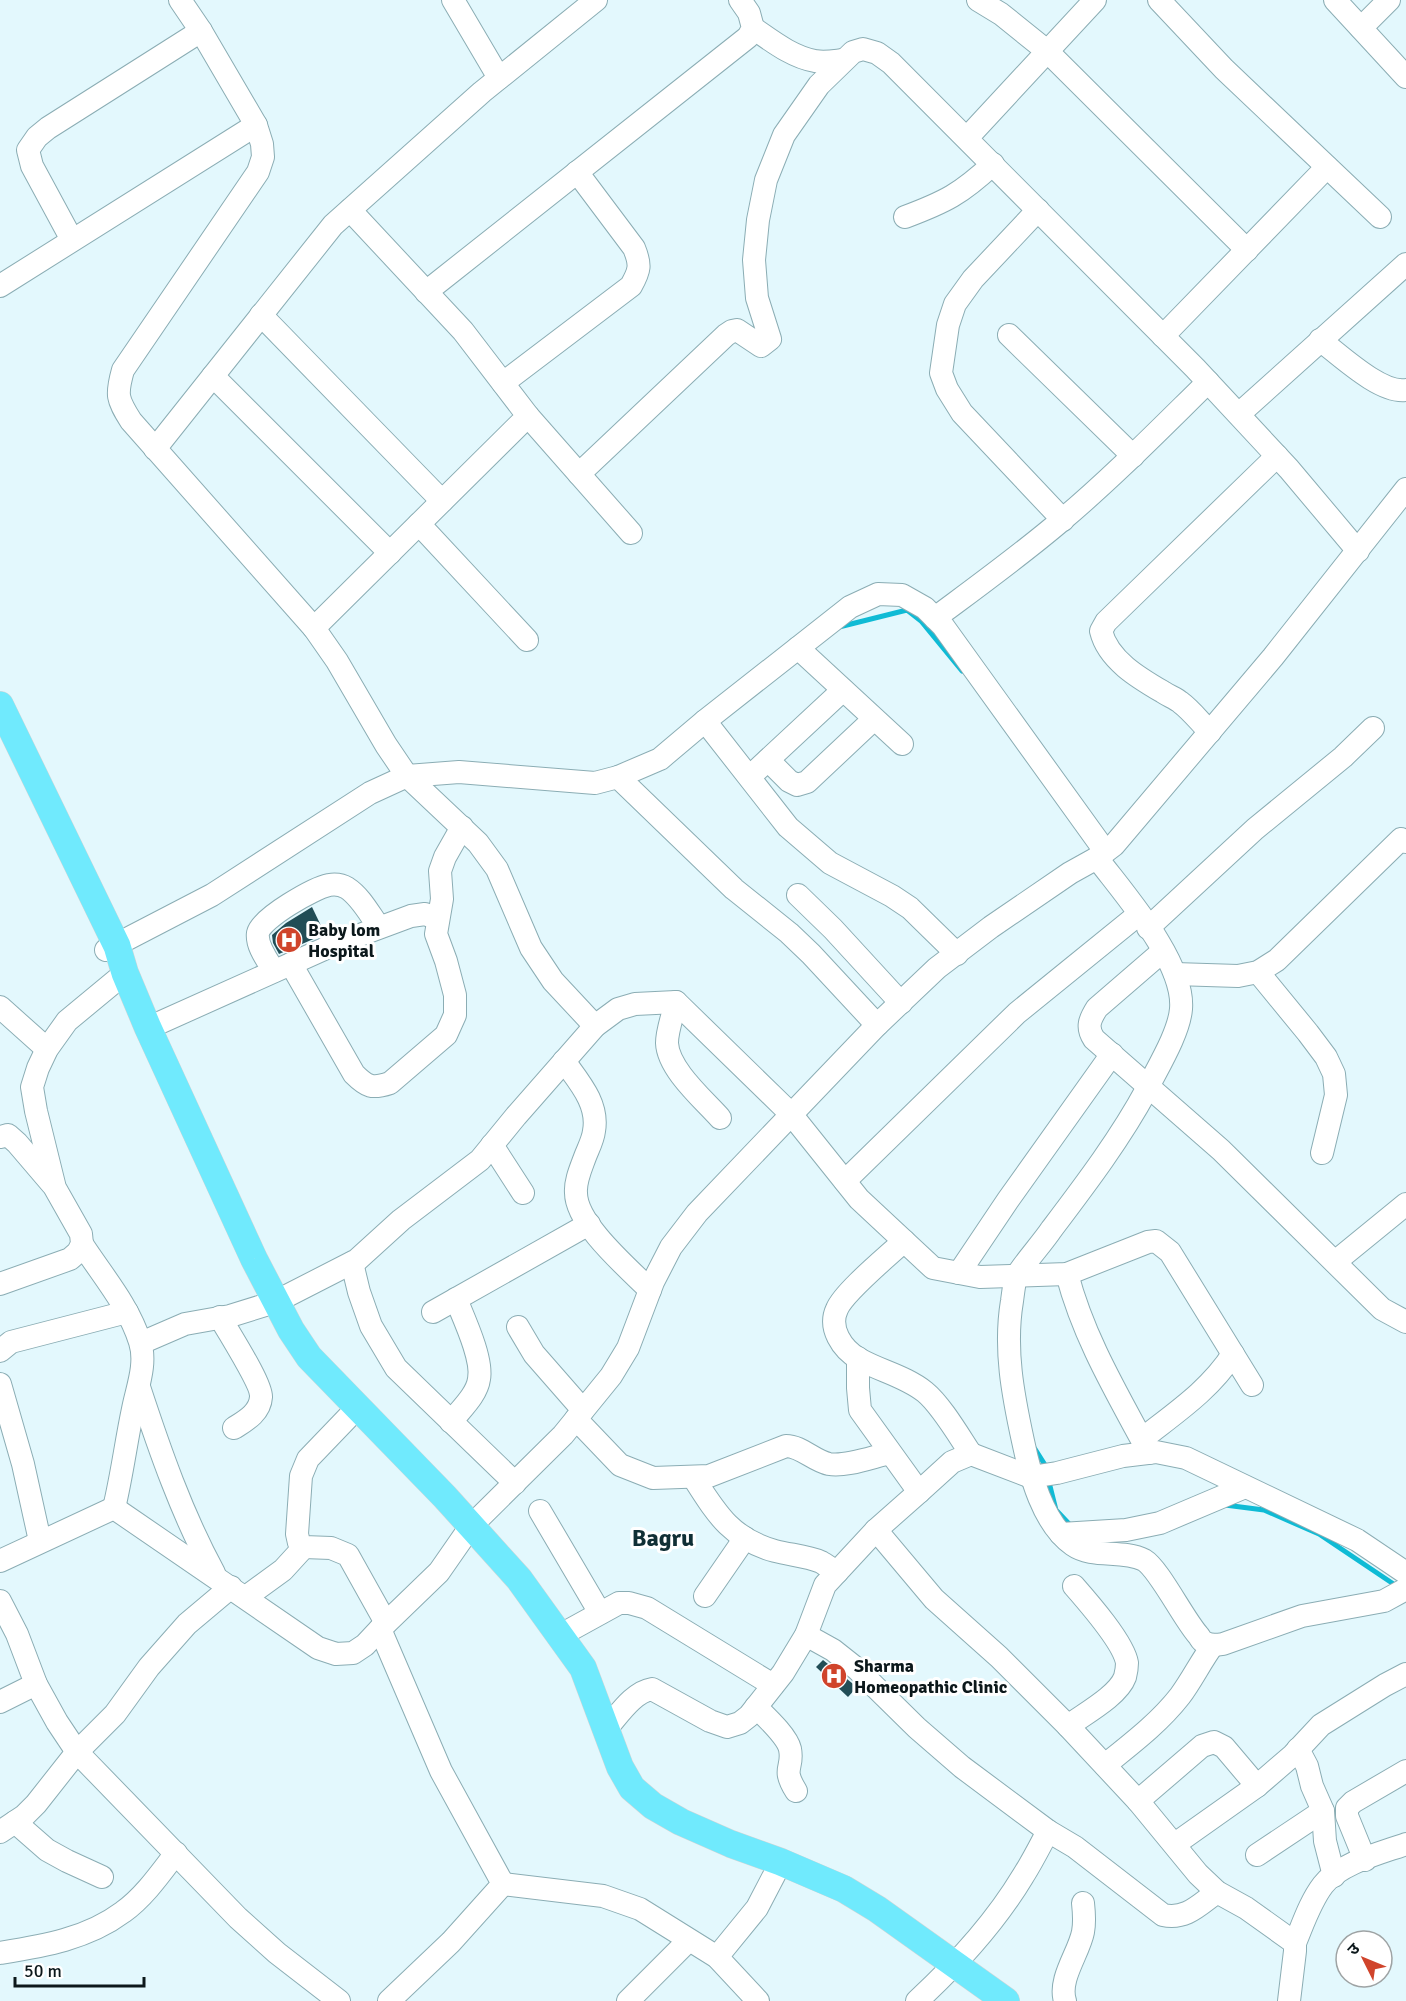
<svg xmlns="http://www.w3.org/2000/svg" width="1406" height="2001" viewBox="0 0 1406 2001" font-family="Signika,'Noto Sans Devanagari',sans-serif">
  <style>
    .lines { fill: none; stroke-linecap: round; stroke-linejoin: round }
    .stream { stroke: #0fbbd5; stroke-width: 5 }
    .building { fill: #214d56 }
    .minor-casing { stroke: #8badb4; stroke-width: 24 }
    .major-casing { stroke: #d3d5d6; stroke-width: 28 }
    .minor { stroke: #fff; stroke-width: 22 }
    .major { stroke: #70eafd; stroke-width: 27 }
    .labels { text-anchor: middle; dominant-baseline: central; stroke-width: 6; stroke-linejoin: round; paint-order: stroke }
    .poi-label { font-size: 18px; font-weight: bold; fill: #0c181b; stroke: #fff; text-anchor: start }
    .district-label { font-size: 24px; font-weight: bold; fill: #102f35; stroke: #fff }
  </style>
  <rect width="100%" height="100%" fill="#e3f8fd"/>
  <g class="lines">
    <g class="stream">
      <polyline points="839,627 907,610 921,621 962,671"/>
      <polyline points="1035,1449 1047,1468"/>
      <polyline points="1049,1482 1056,1510 1072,1527"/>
      <polyline points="1225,1505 1264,1510 1319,1534 1395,1585"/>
    </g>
  </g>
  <g class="building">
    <polygon points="312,907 325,934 279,954 273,943 272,935 286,923"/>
    <polygon points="823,1660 857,1687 848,1697 816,1667"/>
  </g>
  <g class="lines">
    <g class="minor-casing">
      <g id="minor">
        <path d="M 180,0 L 201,31 L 256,125 L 262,144 L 263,157 L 258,172 L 123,370 C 116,395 117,399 131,421 L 314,628 L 337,661 L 386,745 L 407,776 L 478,843 L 497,869 L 531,948 L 553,981 L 595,1026"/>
        <polyline points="453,0 499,78"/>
        <polyline points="978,0 1001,14 1047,51 1247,250"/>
        <polyline points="1159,0 1224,69 1380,217"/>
        <polyline points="1335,0 1406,77"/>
        <path d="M 753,28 C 772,41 792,57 815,61 C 824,63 834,61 843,60"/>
        <polyline points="1361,28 1389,0"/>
        <polyline points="967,138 1095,0"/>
        <polyline points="1038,210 973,279 955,304 948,325 941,373 947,389 962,413 1063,520"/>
        <path d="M 905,217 C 945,202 961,194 993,164"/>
        <polyline points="72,240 32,166 28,150 37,137 48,128 201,31"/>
        <polyline points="0,286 256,125"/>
        <polyline points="426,292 748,37 753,28 749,13 740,0"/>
        <polyline points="261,315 442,501"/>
        <polyline points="1009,335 1133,456"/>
        <polyline points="1163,336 1327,167"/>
        <path d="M 1320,340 C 1341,356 1381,394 1406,390"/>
        <polyline points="213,376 390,553"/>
        <path d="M 503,383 L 631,286 C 640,270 641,265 634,248 L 577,172"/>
        <polyline points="1239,414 1406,264"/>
        <polyline points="528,416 631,533"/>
        <polyline points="155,449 333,225 482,92 596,0"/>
        <polyline points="579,474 726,335 732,331 737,330 761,346 770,339 757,298 754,260 758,220 766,180 784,135 819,85 853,52 863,49 877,53 891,63 1195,368 1289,469 1358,551"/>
        <polyline points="419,524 527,640"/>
        <path d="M 935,618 C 978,586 1021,555 1062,520 C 1113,477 1160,429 1208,382"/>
        <polyline points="314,628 528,416 463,331 350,210"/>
        <polyline points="798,648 902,744"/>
        <polyline points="705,721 788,827 830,863 892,896 910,908 957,954"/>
        <path d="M 1210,732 C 1200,722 1191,710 1180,702 C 1175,698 1169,696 1163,692 C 1139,678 1108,660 1101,631 L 1106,622 L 1277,456"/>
        <polyline points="768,760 789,781 797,785 807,782 874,719"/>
        <polyline points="757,770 843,690"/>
        <polyline points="618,777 734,889 789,933 811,954 877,1025"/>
        <path d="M 1097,858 C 1124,894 1185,962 1181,1009 C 1179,1033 1158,1067 1147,1089 C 1120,1139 1085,1185 1051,1230 C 1044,1241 1020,1268 1016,1277 C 1014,1284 1013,1294 1012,1301 C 1004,1349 1013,1395 1023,1441 C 1030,1475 1043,1524 1073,1545 C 1093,1559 1122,1549 1144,1560 C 1159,1569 1183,1618 1198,1635 C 1200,1637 1201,1641 1204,1642 C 1210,1646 1217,1645 1223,1644 L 1302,1616 L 1384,1601 L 1406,1589"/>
        <polyline points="798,895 833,929 901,1003"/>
        <polyline points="1148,928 1255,829 1343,757 1373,728"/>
        <polyline points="106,950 212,895 370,793 407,776 459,772 595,783 618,777 660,759 705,721 850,607 878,594 902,595 925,608 943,626 1105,851"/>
        <path d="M 1163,951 L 1097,1008 C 1090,1019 1086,1027 1094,1039 L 1221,1150 L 1382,1309 L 1406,1322"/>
        <path d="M 291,964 L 354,1074 C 367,1087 372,1089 390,1083 L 446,1035 L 455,1015 L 455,995 L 446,961 L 436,934 L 442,899 L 440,871 L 445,857 L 462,827"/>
        <path d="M 274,971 C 268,961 256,946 258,933 C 261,918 314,888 329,885 C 335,884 342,885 347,888 C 361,897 370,915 379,927"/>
        <polyline points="1258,972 1308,1033 1326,1057 1334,1074 1336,1095 1322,1153"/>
        <polyline points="1175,974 1238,976 1258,972 1277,960 1401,839 1406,842"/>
        <path d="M 676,1002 C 673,1015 667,1030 667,1043 C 668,1069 703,1099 720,1118"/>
        <polyline points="0,1007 47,1049"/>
        <polyline points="148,1028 333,945 411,916 425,914 438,919"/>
        <path d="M 564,1061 C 579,1082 599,1104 594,1131 C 593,1140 588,1149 585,1157 C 581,1168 575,1181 576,1193 C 576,1224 628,1268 650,1290"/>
        <polyline points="0,1137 8,1135 17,1143 52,1184"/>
        <polyline points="492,1145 523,1193"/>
        <polyline points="845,1181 1017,1013 1139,914"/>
        <path d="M 904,1241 C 888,1256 844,1292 837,1309 C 828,1328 842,1349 859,1359 C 880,1371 905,1376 925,1392 C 941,1405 959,1436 971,1454"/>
        <path d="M 82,1244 C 102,1275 129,1306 140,1342 C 147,1364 137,1388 133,1409 C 126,1442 122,1475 114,1508"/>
        <polyline points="1335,1262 1406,1204"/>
        <polyline points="352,1263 359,1292 371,1326 396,1368 515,1483"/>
        <polyline points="959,1273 1008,1200 1112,1054"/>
        <path d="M 1067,1274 C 1084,1339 1118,1395 1149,1453"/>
        <polyline points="0,1284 70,1259 78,1252 82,1244 81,1234 55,1188 36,1111 32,1087 38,1068 47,1049 67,1021 125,973"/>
        <polyline points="433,1312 589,1224"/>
        <path d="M 220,1317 C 228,1332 262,1384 261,1397 C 260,1413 245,1421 234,1428"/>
        <polyline points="518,1327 534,1354 583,1410"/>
        <polyline points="141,1343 185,1324 230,1316 275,1302 357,1260 401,1220 480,1160 516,1116 595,1026 618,1009 635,1004 676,1002 791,1114 859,1199 933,1268 980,1277 1067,1274 1148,1242 1156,1241 1170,1252 1252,1385"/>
        <polyline points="0,1351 11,1342 127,1312"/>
        <polyline points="858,1358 858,1388 860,1410 919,1492"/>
        <polyline points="0,1384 23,1464 40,1541"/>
        <path d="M 139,1387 C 160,1451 182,1514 214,1573"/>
        <polyline points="357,1408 308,1459 301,1476 297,1534 299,1543 304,1547 331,1548 348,1555 386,1623"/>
        <path d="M 576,1419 L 620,1465 L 653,1478 L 709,1476 L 786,1446 C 801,1446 814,1461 829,1464 C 846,1467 872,1457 890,1453"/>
        <path d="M 451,1422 C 460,1410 477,1395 479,1379 C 483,1359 464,1319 456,1299"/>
        <path d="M 1142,1439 C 1175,1413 1210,1390 1233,1354"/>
        <path d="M 693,1477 C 716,1513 731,1539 775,1551 C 790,1555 807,1556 821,1562 C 826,1565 832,1569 837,1572"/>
        <polyline points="540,1511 600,1613"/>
        <polyline points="876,1530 934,1599 999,1657 1068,1726 1138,1801 1198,1874 1217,1892 1246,1908 1295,1943 1295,1951 1289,2001"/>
        <polyline points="1061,1534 1126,1530 1160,1523 1245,1487"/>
        <polyline points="0,1561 114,1508 318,1648 336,1654 353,1653 365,1645 380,1629 439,1572 471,1526 563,1435 611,1376 628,1348 653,1282 671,1247 697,1213 877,1025 937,968 991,927 1070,873 1097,858 1114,845 1273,657 1406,489"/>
        <polyline points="705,1596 745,1538"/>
        <polyline points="246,1597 283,1570 304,1547"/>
        <polyline points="0,1601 17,1634 36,1684 57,1722 77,1752 238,1918 277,1953 339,2001"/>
        <polyline points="380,1629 441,1771 503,1884 451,1942 389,2001"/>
        <path d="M 806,1635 L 833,1650 L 857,1669 L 917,1728 L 962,1767 L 1048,1831 C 1040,1846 1032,1862 1023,1876 C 996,1921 955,1966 917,2001"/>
        <polyline points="559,1636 619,1603 629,1603 647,1608 773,1685"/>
        <polyline points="0,1702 36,1684"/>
        <path d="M 756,1707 C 766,1717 787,1736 790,1749 C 794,1769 781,1767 796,1791"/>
        <path d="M 1068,1726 C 1084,1714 1118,1696 1125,1677 C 1126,1673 1127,1667 1127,1663 C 1124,1643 1088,1602 1074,1586"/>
        <path d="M 606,1729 C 618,1716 633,1692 652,1689 L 710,1721 L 727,1727 L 740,1723 L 749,1716 L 783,1673 L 806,1635 L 825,1585 L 876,1530 L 919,1492 L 952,1462 L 971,1454 L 1031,1477 L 1057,1473 L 1123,1456 L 1156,1452 L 1186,1458 L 1357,1540 L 1406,1573"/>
        <polyline points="1298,1749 1307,1766 1312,1786 1323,1811 1325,1841 1334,1876"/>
        <path d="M 1105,1765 C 1131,1744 1159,1723 1180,1696 C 1192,1680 1201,1661 1213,1645"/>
        <polyline points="1138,1801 1202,1746 1214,1742 1224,1747 1257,1786"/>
        <polyline points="15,1822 47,1850 67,1861 102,1877"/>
        <path d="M 1048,1831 L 1075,1847 L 1163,1915 C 1186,1920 1199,1905 1217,1892"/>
        <polyline points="0,1832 24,1816 36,1804 77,1752 115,1714 149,1667 187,1624 231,1587"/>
        <polyline points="1175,1844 1257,1786 1293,1755 1321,1725 1385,1685 1406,1674"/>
        <polyline points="1257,1855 1323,1811"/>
        <polyline points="1365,1860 1347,1816 1347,1808 1353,1802 1406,1771"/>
        <polyline points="503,1884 603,1896 640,1909 717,1957 758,2001"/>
        <path d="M 1295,1943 C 1303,1924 1310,1902 1323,1885 C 1340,1863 1381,1853 1406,1844"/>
        <path d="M 0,1953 C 43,1946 87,1939 123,1912 C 144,1897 160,1874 176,1853"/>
        <polyline points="717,1957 757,1908 781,1862"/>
        <polyline points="628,2001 688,1941"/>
        <path d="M 1065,2001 C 1058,1979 1079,1953 1083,1932 C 1085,1922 1084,1912 1083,1903"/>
      </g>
    </g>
    <g class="major-casing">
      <polyline id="major" points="0,705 117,946 125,973 148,1028 254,1259 291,1330 309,1357 445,1497 519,1579 583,1668 620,1767 632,1788 653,1806 681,1822 731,1844 781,1862 844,1889 877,1909 1006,2001"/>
    </g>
    <use href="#minor" class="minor"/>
    <use href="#major" class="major"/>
  </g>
  <defs>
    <g id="hospital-disc" transform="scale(1.35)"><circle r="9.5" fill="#d0442b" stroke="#fff"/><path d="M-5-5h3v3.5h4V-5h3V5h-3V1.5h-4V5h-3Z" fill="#fff"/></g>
  </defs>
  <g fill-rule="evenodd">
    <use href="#hospital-disc" x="289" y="940"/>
    <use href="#hospital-disc" x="834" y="1676"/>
  </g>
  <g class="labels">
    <g class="poi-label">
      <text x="308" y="930">Baby lom<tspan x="308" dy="21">Hospital</tspan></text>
      <text x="854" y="1666">Sharma<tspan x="854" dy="21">Homeopathic Clinic</tspan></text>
    </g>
    <g class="district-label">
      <text x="663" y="1538">Bagru</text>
    </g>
  </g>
  <g transform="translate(1364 1959) rotate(313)"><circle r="28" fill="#ffffff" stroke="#9ea3a4" stroke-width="1.5"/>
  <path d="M0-4.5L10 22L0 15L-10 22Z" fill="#d0442b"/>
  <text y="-9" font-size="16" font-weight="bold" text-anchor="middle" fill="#0c181b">उ</text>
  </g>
  <path d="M15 1977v9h129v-9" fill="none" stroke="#0c181b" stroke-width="3"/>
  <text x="24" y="1977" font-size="18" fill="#0c181b" stroke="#ffffff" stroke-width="4.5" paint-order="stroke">50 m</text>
</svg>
